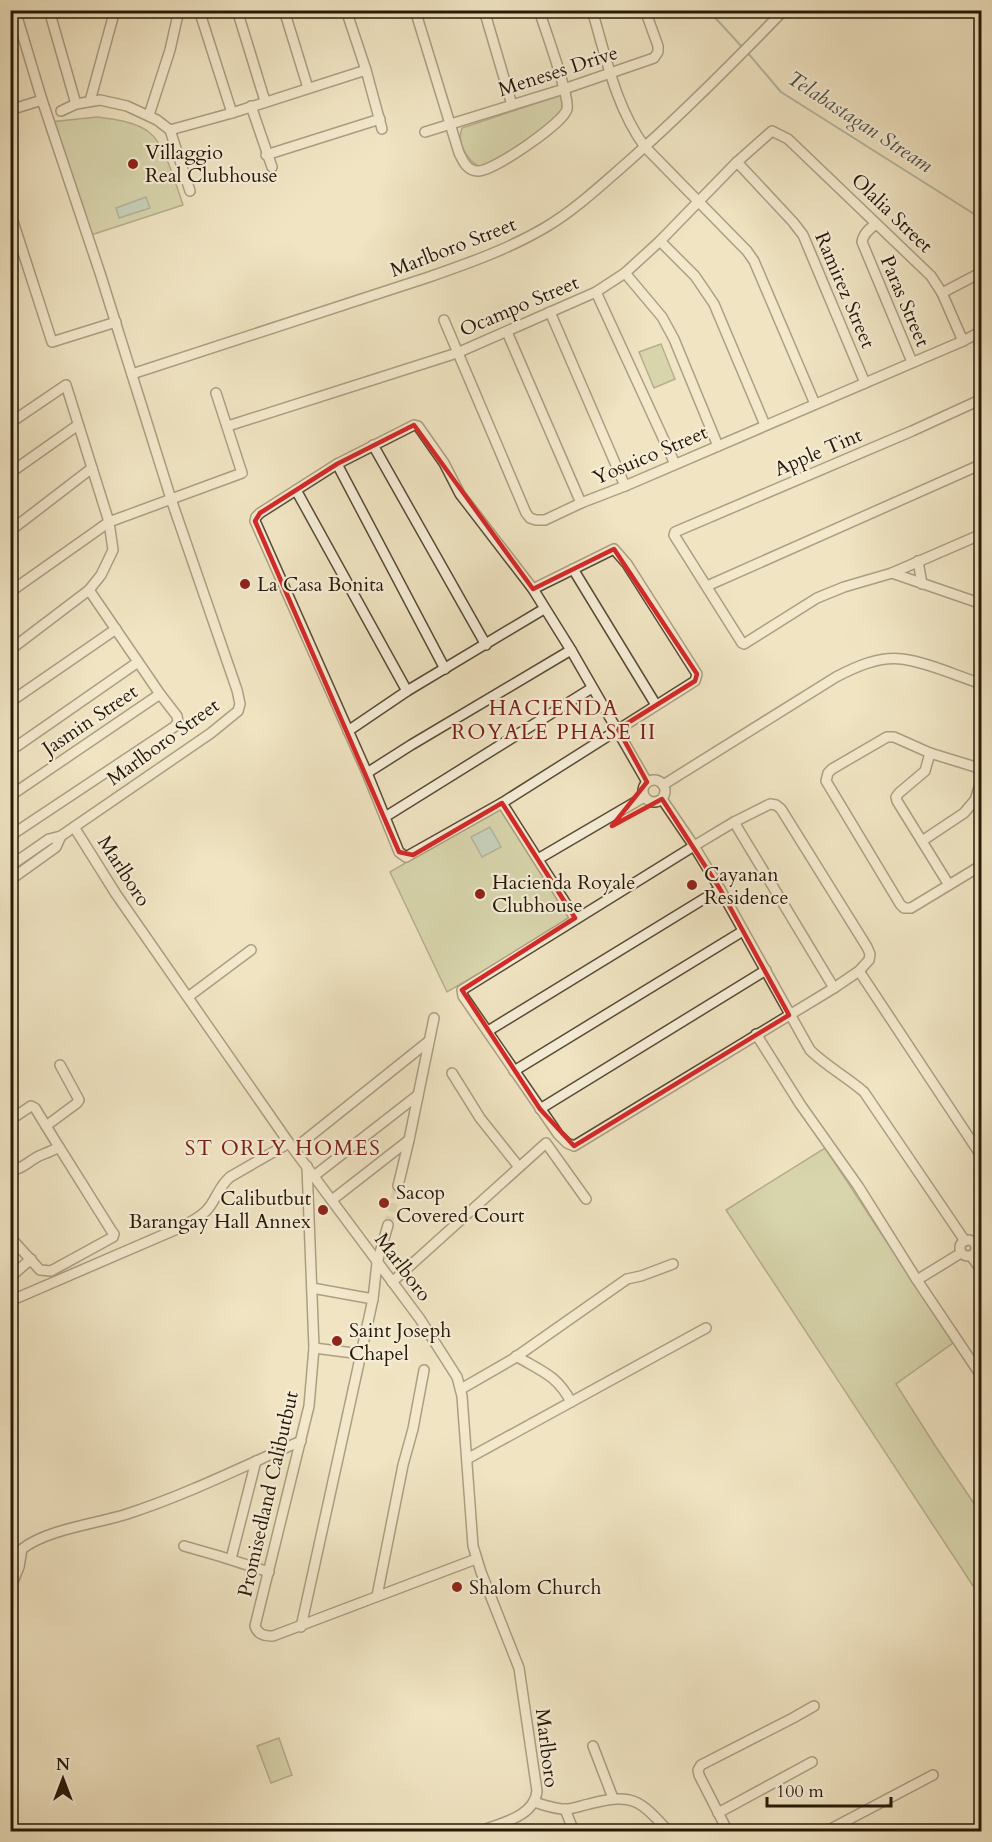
<svg xmlns="http://www.w3.org/2000/svg" width="992" height="1842" viewBox="0 0 992 1842" font-family="Cardo,serif">
  <style>
    .green { fill: #bbc492; stroke: #716e4c; stroke-width: 1.5 }
    .water { fill: #9abeb5; stroke: #6c7c6f; stroke-width: 1.5 }
    .lines { fill: none; stroke-linecap: round; stroke-linejoin: round }
    .stream { stroke: #6c7c6f; stroke-width: 2 }
    .minor-tunnel { stroke: #d2c5a6; stroke-width: 9; stroke-dasharray: 9 4.5; stroke-linecap: butt }
    .minor-casing { stroke: #594b35; stroke-width: 12 }
    .minor { stroke: #f5edd7; stroke-width: 9 }
    .marked { fill: none; stroke: #d62828; stroke-width: 4.5; stroke-linejoin: round }
    .poi-dot { fill: #8f2418; stroke: #f5edd7; stroke-width: 2 }
    .labels { text-anchor: middle; dominant-baseline: central; stroke-width: 4.5; stroke-linejoin: round; paint-order: stroke }
    .street-label { font-size: 20px; fill: #271806; stroke: #f5edd7 }
    .poi-label { font-size: 20px; fill: #271806; stroke: #f5edd7; text-anchor: start }
    .water-label { font-size: 21px; font-style: italic; fill: #4f5243; stroke: #f5edd7 }
    .neighbourhood-label { font-size: 21px; letter-spacing: 1.5px; fill: #7a1f14; stroke: #f5edd7 }
  </style>
  <rect width="100%" height="100%" fill="#f0e4c2"/>
  <filter id="stains"><feTurbulence type="fractalNoise" baseFrequency=".00333" numOctaves="4"/><feColorMatrix values="0 0 0 0 .2 0 0 0 0 .09 0 0 0 0 .02 0 0 0 .5 -.17"/></filter>
  <radialGradient id="worn" r=".72"><stop offset=".6" stop-color="#630" stop-opacity="0"/><stop offset="1" stop-color="#630" stop-opacity=".3"/></radialGradient>
  <g class="green">
    <path d="M 561,95 L 564,107 C 549,133 507,153 482,168 C 468,162 456,143 462,128 Z"/>
    <path d="M 97,117 C 113,119 138,122 150,133 C 165,145 176,185 183,205 L 91,235 L 50,122 Z"/>
    <polygon points="661,344 675,379 654,388 639,352"/>
    <polygon points="505,804 575,917 447,992 390,872"/>
    <polygon points="825,1148 953,1343 896,1384 934,1444 981,1514 981,1598 726,1210"/>
    <polygon points="279,1738 292,1775 271,1783 257,1746"/>
  </g>
  <g class="water">
    <polygon points="146,197 150,208 119,218 116,208"/>
    <polygon points="490,827 501,847 482,857 471,837"/>
  </g>
  <g class="lines">
    <g class="stream">
      <polyline points="708,10 743,48"/>
      <polyline points="747,52 781,92 982,219"/>
    </g>
    <polyline class="minor-tunnel" points="388,1225 398,1186"/>
    <g class="minor-casing">
      <g id="minor">
        <polyline points="49,10 76,104"/>
        <polyline points="199,10 232,113"/>
        <polyline points="237,10 265,101"/>
        <polyline points="284,10 308,88"/>
        <polyline points="346,10 366,70 382,129"/>
        <path d="M 415,10 L 459,153 C 463,161 467,171 478,171 C 492,172 564,123 567,109 C 570,96 544,27 539,10"/>
        <polyline points="484,10 512,105"/>
        <path d="M 592,10 C 606,57 616,108 645,147 L 747,251 L 754,261 L 815,404"/>
        <polyline points="90,101 115,10"/>
        <polyline points="251,106 272,167"/>
        <polyline points="10,110 42,100"/>
        <polyline points="61,111 76,104 100,100 127,106 157,120 170,130 190,191"/>
        <polyline points="149,115 170,50 179,10"/>
        <polyline points="170,130 232,113 366,70"/>
        <polyline points="425,132 564,89 654,58 658,52 658,46 645,10"/>
        <polyline points="266,155 380,119"/>
        <polyline points="737,162 793,222 803,235 865,383"/>
        <polyline points="10,212 52,342 116,322"/>
        <path d="M 876,224 C 869,229 863,234 862,242 L 912,362"/>
        <polyline points="660,241 695,276 714,304 765,425"/>
        <polyline points="625,273 662,317 674,339 718,446"/>
        <polyline points="596,292 675,464"/>
        <polyline points="942,293 982,272"/>
        <polyline points="550,312 625,486"/>
        <polyline points="444,320 526,513 530,518 536,520 545,520 581,503 625,486 963,341 982,331"/>
        <polyline points="507,332 581,503"/>
        <path d="M 132,374 L 429,277 C 469,263 509,249 546,227 C 573,211 597,189 621,168 C 678,118 731,65 784,10"/>
        <polyline points="982,399 912,431 675,532 674,535 742,643 744,644 817,598 844,587 892,573 982,604"/>
        <polyline points="10,423 66,385 109,522 113,550 101,575 89,590 10,650"/>
        <polygon points="414,425 418,426 444,463 460,494 533,589 614,549 627,564 697,674 695,681 502,803 406,857 399,852 367,773 255,521 256,517 260,513 337,464"/>
        <polyline points="228,426 457,353 596,292 625,273 660,241 737,162 772,131 788,139 931,276 942,293 963,341"/>
        <polyline points="373,445 486,645"/>
        <polyline points="337,464 445,669"/>
        <polyline points="10,473 78,425"/>
        <polyline points="296,490 407,691"/>
        <polyline points="10,531 92,468"/>
        <polyline points="918,561 922,584"/>
        <polyline points="573,569 656,705"/>
        <polyline points="892,573 982,534"/>
        <polyline points="707,586 982,464"/>
        <polyline points="533,589 571,650 647,782"/>
        <polyline points="10,592 109,522 242,473 216,393"/>
        <polyline points="10,702 116,629"/>
        <polyline points="348,731 407,691 544,609"/>
        <polyline points="10,751 138,662"/>
        <polyline points="930,753 925,771 899,793 896,797 897,801 949,885"/>
        <polyline points="982,769 930,753 894,737 887,737 832,769 828,773 826,781 900,904 904,908 911,908 982,865"/>
        <polyline points="367,773 411,745 571,650"/>
        <circle cx="654" cy="791" r="11"/>
        <path d="M 663,785 L 836,677 C 855,667 879,656 902,659 C 927,662 957,676 982,684"/>
        <polyline points="10,796 160,694"/>
        <path d="M 662,799 L 694,846 L 720,889 L 810,1050 C 826,1066 847,1077 864,1092 L 965,1241"/>
        <polyline points="502,803 575,918"/>
        <polygon points="770,804 776,805 781,809 867,947 870,954 869,960 859,971 834,988 574,1146 567,1143 558,1134 463,996 462,990 694,846 734,822"/>
        <polyline points="385,817 592,688"/>
        <polyline points="734,822 834,988"/>
        <path d="M 74,827 L 116,894 L 289,1143 L 420,1319 L 457,1377 L 462,1396 L 473,1546 L 481,1572 L 519,1668 L 537,1791 C 534,1818 499,1823 478,1832"/>
        <polyline points="10,836 174,727 178,722 177,716 160,694 89,590"/>
        <polyline points="922,841 964,813 975,800 982,778"/>
        <polyline points="538,859 644,797"/>
        <polyline points="10,866 49,839 61,836 211,733 238,711 240,704 237,690 171,499 100,273 42,100 15,10"/>
        <polyline points="10,880 56,847 61,836"/>
        <polyline points="859,971 982,1157"/>
        <polyline points="188,997 251,950"/>
        <polyline points="488,1031 720,889"/>
        <polyline points="756,1034 800,1104 858,1186 917,1280 982,1377"/>
        <polyline points="514,1071 743,931"/>
        <polyline points="452,1073 480,1118 519,1167"/>
        <polyline points="540,1109 766,970"/>
        <polyline points="10,1120 31,1106 35,1108 46,1126"/>
        <polyline points="294,1149 429,1041"/>
        <path d="M 10,1165 L 17,1169 C 25,1166 31,1160 39,1156 C 46,1153 52,1151 59,1147 L 46,1126 L 77,1103 L 79,1100 L 60,1065"/>
        <path d="M 307,1166 L 314,1348 L 309,1406 L 255,1626 C 258,1635 265,1636 273,1636 L 476,1559"/>
        <polyline points="314,1176 418,1095"/>
        <polyline points="398,1186 409,1140 434,1018"/>
        <polyline points="332,1200 409,1140"/>
        <polyline points="10,1237 40,1270 51,1271 113,1237 114,1234 111,1230 59,1147"/>
        <circle cx="968" cy="1248" r="8"/>
        <polyline points="971,1256 982,1271"/>
        <polyline points="15,1273 31,1259"/>
        <polyline points="917,1280 961,1253"/>
        <polyline points="392,1282 546,1143 586,1199"/>
        <polyline points="312,1288 373,1299"/>
        <path d="M 10,1301 L 177,1229 C 187,1224 198,1219 206,1211 C 216,1201 218,1187 230,1177 L 289,1143"/>
        <polyline points="314,1348 361,1354"/>
        <path d="M 516,1356 C 541,1371 557,1375 571,1402"/>
        <polyline points="461,1389 513,1359 627,1279 641,1276 673,1264"/>
        <polyline points="467,1459 706,1328"/>
        <polyline points="184,1546 219,1556 269,1572"/>
        <polyline points="231,1559 256,1461"/>
        <path d="M 10,1589 L 19,1567 L 22,1549 C 48,1529 96,1524 127,1514 C 186,1495 244,1466 301,1441"/>
        <polyline points="377,1596 403,1465 413,1429 424,1370"/>
        <polyline points="301,1627 373,1299 377,1263 388,1225"/>
        <polyline points="593,1746 613,1798"/>
        <path d="M 534,1802 C 543,1805 552,1808 562,1809 C 571,1810 580,1806 589,1804 C 633,1793 639,1799 669,1832"/>
        <polyline points="565,1809 574,1832"/>
        <polyline points="718,1813 812,1762"/>
        <polyline points="728,1832 699,1775 698,1770 701,1765 793,1718 814,1706"/>
        <polyline points="825,1832 933,1775"/>
      </g>
    </g>
    <use href="#minor" class="minor"/>
  </g>
  <path d="M0 0H992V1842H0ZM 414,425 L 533,589 L 614,549 L 697,674 L 695,681 L 618,729 L 647,782 L 612,826 L 662,799 L 720,889 L 789,1015 L 574,1146 L 540,1109 L 462,990 L 575,918 L 502,803 L 413,855 L 399,852 L 255,521 L 260,513 L 337,464 Z" fill="#f0e4c2" fill-opacity=".55" fill-rule="evenodd"/>
  <path class="marked" d="M 414,425 L 533,589 L 614,549 L 697,674 L 695,681 L 618,729 L 647,782 L 612,826 L 662,799 L 720,889 L 789,1015 L 574,1146 L 540,1109 L 462,990 L 575,918 L 502,803 L 413,855 L 399,852 L 255,521 L 260,513 L 337,464 Z"/>
  <g class="poi-dot">
    <circle cx="133" cy="164" r="6"/>
    <circle cx="245" cy="584" r="6"/>
    <circle cx="692" cy="885" r="6"/>
    <circle cx="480" cy="894" r="6"/>
    <circle cx="384" cy="1203" r="6"/>
    <circle cx="323" cy="1210" r="6"/>
    <circle cx="337" cy="1341" r="6"/>
    <circle cx="457" cy="1587" r="6"/>
  </g>
  <g class="labels">
    <g class="street-label">
      <text transform="translate(558 71) rotate(-18)">Meneses Drive</text>
      <text transform="translate(892 213) rotate(44)">Olalia Street</text>
      <text transform="translate(453 247) rotate(-21)">Marlboro Street</text>
      <text transform="translate(845 290) rotate(67)">Ramirez Street</text>
      <text transform="translate(905 301) rotate(67)">Paras Street</text>
      <text transform="translate(519 306) rotate(-23)">Ocampo Street</text>
      <text transform="translate(818 452) rotate(-23)">Apple Tint</text>
      <text transform="translate(650 455) rotate(-23)">Yosuico Street</text>
      <text transform="translate(90 720) rotate(-34)">Jasmin Street</text>
      <text transform="translate(163 742) rotate(-36)">Marlboro Street</text>
      <text transform="translate(124 871) rotate(57)">Marlboro</text>
      <text transform="translate(403 1267) rotate(53)">Marlboro</text>
      <text transform="translate(268 1494) rotate(-77)">Promisedland Calibutbut</text>
      <text transform="translate(547 1748) rotate(83)">Marlboro</text>
    </g>
    <g class="poi-label">
      <text x="145" y="152">Villaggio<tspan x="145" dy="23">Real Clubhouse</tspan></text>
      <text x="257" y="584">La Casa Bonita</text>
      <text x="704" y="874">Cayanan<tspan x="704" dy="23">Residence</tspan></text>
      <text x="492" y="882">Hacienda Royale<tspan x="492" dy="23">Clubhouse</tspan></text>
      <text x="396" y="1192">Sacop<tspan x="396" dy="23">Covered Court</tspan></text>
      <text x="311" y="1198" text-anchor="end">Calibutbut<tspan x="311" dy="23">Barangay Hall Annex</tspan></text>
      <text x="349" y="1330">Saint Joseph<tspan x="349" dy="23">Chapel</tspan></text>
      <text x="469" y="1587">Shalom Church</text>
    </g>
    <g class="water-label">
      <text transform="translate(860 122) rotate(33)">Telabastagan Stream</text>
    </g>
    <g class="neighbourhood-label">
      <text x="554" y="708">HACIENDA<tspan x="554" dy="24">ROYALE PHASE II</tspan></text>
      <text x="283" y="1148">ST ORLY HOMES</text>
    </g>
  </g>
  <rect width="992" height="1842" fill="none" stroke="#f0e4c2" stroke-width="36"/>
  <rect x="12" y="12" width="968" height="1818" fill="none" stroke="#271806" stroke-width="3"/>
  <rect x="18" y="18" width="956" height="1806" fill="none" stroke="#271806" stroke-width="1.5"/>
  <g transform="translate(63 1779)" stroke="#f5edd7" stroke-width="4.5" paint-order="stroke">
  <path d="M0-4.5L10 22L0 15L-10 22Z" fill="#271806"/>
  <text y="-9" font-size="16" font-weight="bold" text-anchor="middle" fill="#271806">N</text>
  </g>
  <path d="M767 1797v9h124v-9" fill="none" stroke="#271806" stroke-width="3"/>
  <text x="776" y="1797" font-size="18" fill="#271806" stroke="#f5edd7" stroke-width="4.5" paint-order="stroke">100 m</text>
  <rect width="100%" height="100%" filter="url(#stains)"/>
  <rect width="100%" height="100%" fill="url(#worn)"/>
</svg>
